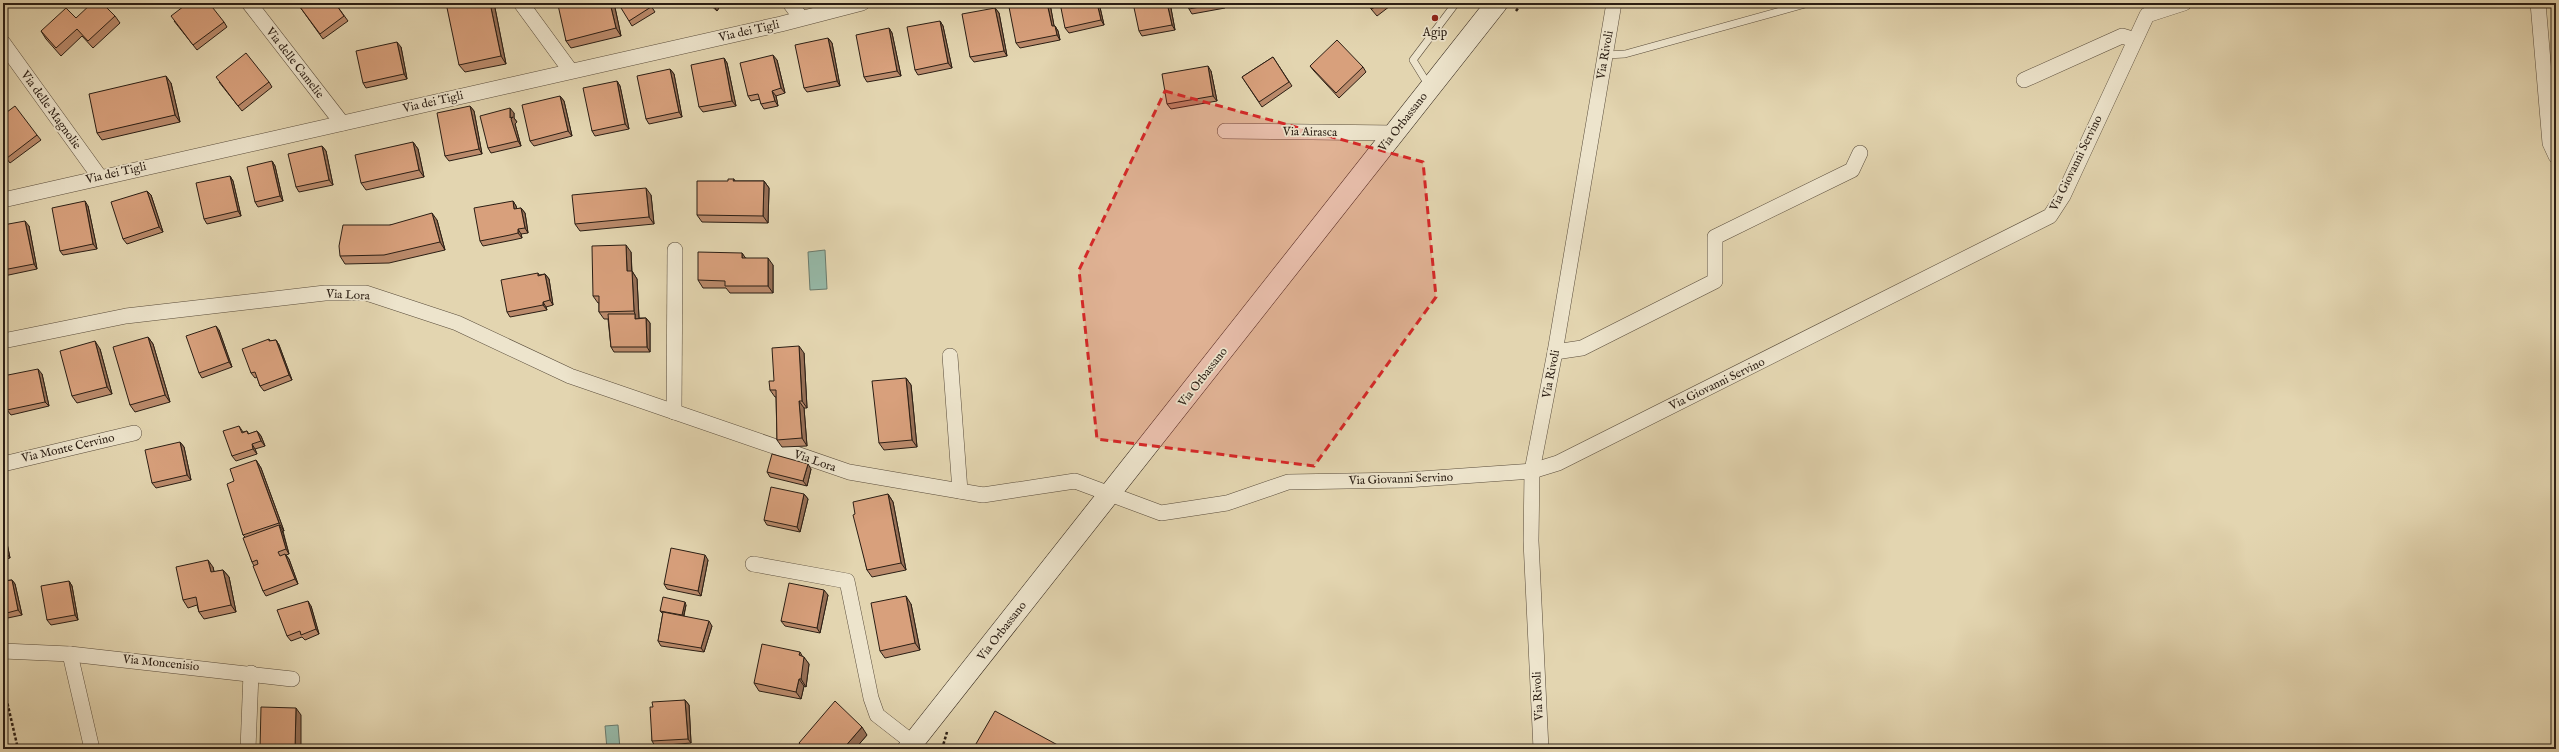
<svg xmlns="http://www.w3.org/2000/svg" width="2559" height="752" viewBox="0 0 2559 752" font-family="'IM FELL English',serif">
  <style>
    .water { fill: #96b9a8; stroke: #6b7b6d }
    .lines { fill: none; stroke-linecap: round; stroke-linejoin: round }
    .lane-casing { stroke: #594c3b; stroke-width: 8 }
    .street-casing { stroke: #594c3b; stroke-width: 16 }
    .secondary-casing { stroke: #2b1e14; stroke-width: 22 }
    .path { stroke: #2b1e14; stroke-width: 2.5; stroke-dasharray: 3 2; stroke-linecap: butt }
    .lane { stroke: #ede4cc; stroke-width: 7 }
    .street { stroke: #ede4cc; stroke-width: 15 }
    .secondary { stroke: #ede4cc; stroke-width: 21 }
    .wall { fill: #ba8a6b; stroke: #2b1e14 }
    .shaded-wall { fill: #977057; stroke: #2b1e14 }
    .building { fill: #d8a07c; stroke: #2b1e14 }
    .marked { fill: #d62828; fill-opacity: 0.2; stroke: #d62828; stroke-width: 3; stroke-dasharray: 8 5; stroke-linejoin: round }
    .poi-dot { fill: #8f2418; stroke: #ede4cc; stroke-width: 1.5 }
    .labels { text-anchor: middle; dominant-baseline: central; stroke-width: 3.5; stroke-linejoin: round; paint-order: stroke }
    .street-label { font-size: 12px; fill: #2b1e14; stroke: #ede4cc }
    .poi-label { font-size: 12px; fill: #2b1e14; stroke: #ede4cc }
  </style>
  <rect width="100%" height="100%" fill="#e3d5b0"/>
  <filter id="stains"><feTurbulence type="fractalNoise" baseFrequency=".005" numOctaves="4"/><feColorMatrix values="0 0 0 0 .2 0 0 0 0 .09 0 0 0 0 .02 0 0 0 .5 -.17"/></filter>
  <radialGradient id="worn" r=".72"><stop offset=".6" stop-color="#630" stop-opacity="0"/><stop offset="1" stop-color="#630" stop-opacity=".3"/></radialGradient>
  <g class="water">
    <polygon points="825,250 827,289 810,290 808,252"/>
    <polygon points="618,725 620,749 607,749 605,726"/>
  </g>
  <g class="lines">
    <g class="lane-casing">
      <g id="lane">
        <polyline points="1606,55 1625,54 1809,3"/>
        <polyline points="1429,86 1413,60 1456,3"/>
      </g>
    </g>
    <g class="street-casing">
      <g id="street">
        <polyline points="249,3 342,123"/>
        <polyline points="521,3 570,70"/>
        <polyline points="790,3 801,18"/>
        <polyline points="2538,3 2550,143 2556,156"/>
        <polyline points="3,43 99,176"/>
        <polyline points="2024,80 2122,36 2135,40"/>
        <polyline points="1225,131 1395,133"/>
        <polyline points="3,200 781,24 862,3"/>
        <polyline points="3,341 126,316 325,293 366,293 457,323 570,376 849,472 983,495 1075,481 1161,513 1227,503 1288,482 1406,480 1532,471 1558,463 2050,216 2063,196 2147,15 2184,3"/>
        <polyline points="1555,352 1582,348 1715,281 1715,237 1852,170 1860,153"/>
        <polyline points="950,356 960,491"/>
        <polyline points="674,412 675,250"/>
        <polyline points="3,464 134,433"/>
        <polyline points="753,564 847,581 871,698 877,715 913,743"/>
        <polyline points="3,651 70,654 292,679"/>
        <polyline points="70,654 92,749"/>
        <polyline points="248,749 251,673"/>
        <polyline points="1541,749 1531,541 1532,471 1555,352 1614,3"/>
      </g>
    </g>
    <g class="secondary-casing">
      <polyline id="secondary" points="908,749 1497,3"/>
    </g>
    <g class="path">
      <polyline points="1516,11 1522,3"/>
      <polyline points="3,684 18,749"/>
      <polyline points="942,749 947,732"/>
    </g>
    <use href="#lane" class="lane"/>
    <use href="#street" class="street"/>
    <use href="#secondary" class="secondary"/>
  </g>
  <g class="wall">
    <polygon points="335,3 348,21 323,39 300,7"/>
    <polygon points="494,3 506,64 465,72 459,65"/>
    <polygon points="567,3 614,3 621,36 571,48 566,41"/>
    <polygon points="649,3 655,12 632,26 629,21"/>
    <polygon points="708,3 722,3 717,11"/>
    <polygon points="1099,3 1104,25 1069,33 1065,28"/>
    <polygon points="1170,3 1175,30 1142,36 1139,31"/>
    <polygon points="1188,3 1225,3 1225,8 1192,14 1189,9"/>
    <polygon points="1366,3 1394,3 1377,16"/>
    <polygon points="1050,4 1054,26 1055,26 1058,31 1060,40 1020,48 1016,43"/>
    <polygon points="995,8 999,13 1007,56 974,62 970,57"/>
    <polygon points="115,16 120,23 93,48 82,36 61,56 46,39 41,31 76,18"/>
    <polygon points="174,21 224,22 227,27 197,50"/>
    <polygon points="940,21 943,26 952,68 918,75 915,70"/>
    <polygon points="889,28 892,33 901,76 867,82 864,77"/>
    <polygon points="828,38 832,43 840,86 807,92 804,88"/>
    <polygon points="401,47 407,79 366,88 363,83"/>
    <polygon points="1273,57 1292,86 1262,107 1242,77"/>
    <polygon points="724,58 727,63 736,106 703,112 699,107"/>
    <polygon points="777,60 785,93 776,96 778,106 764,109 761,104 760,99 751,101 748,96"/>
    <polygon points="1310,66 1363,67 1366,72 1339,98 1314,71"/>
    <polygon points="670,69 674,74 682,117 649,124 646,119"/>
    <polygon points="1211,71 1217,101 1171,109 1167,104"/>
    <polygon points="617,81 620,86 629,129 595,136 592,131"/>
    <polygon points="219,82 269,82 272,87 242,111"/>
    <polygon points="171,83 180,122 102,140 97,133"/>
    <polygon points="560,96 564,101 572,136 534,146 530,141"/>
    <polygon points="470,106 474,111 482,154 449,161 445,156"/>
    <polygon points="514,113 514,118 517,122 515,124 521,146 491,153 488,148"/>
    <polygon points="37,135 41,140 10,163 3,154"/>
    <polygon points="413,142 418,149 424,177 366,190 361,183"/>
    <polygon points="322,146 326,151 333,185 299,192 296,187"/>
    <polygon points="272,161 275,166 283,201 258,207 255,202"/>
    <polygon points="230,176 233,181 241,216 207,224 204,219"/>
    <polygon points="734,179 735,181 764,181 769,188 768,223 702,222 697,215 728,181"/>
    <polygon points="151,195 163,232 127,244 123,239"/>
    <polygon points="651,195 654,224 580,231 575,224"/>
    <polygon points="513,201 516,206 517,209 521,208 525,213 528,233 521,234 522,238 513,240 483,246 480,241"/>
    <polygon points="88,206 97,249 63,255 60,251"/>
    <polygon points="437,220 445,250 389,263 345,264 340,256 390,225"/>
    <polygon points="3,225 29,226 37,269 4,276 3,274"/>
    <polygon points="631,252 632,271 637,279 639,318 646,318 650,323 650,352 614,352 611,347 608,319 604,319 599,312 599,303 598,303 593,296"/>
    <polygon points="742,253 745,258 773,265 773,293 730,293 726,288 703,288 698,280"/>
    <polygon points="538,273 539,275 545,274 549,279 553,305 546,307 547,310 510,317 507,312"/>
    <polygon points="219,330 232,367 202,378 199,373"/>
    <polygon points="148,337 153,344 170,402 135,412 130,405"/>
    <polygon points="269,339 270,341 276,340 279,345 292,380 264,391 260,386 257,377 255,378 251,373"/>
    <polygon points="100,349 112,394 77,403 72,396"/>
    <polygon points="804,353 807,408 804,408 807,446 782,447 777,440 776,397 775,397 770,390 774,381"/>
    <polygon points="42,374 49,406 11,415 7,410"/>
    <polygon points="906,378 911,385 917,447 884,450 879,443"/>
    <polygon points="239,426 243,432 247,431 249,434 257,431 261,436 265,446 255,449 257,454 236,461 232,456"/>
    <polygon points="180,442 184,447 191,480 156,488 152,483"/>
    <polygon points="256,460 261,468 284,531 283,531 289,554 286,555 289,559 298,584 266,596 263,591 254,566 252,562 245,537 243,535 234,481"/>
    <polygon points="811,469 807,486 770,477 767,472"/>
    <polygon points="804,494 808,499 800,532 767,525 764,520"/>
    <polygon points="888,494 893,502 906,570 872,577 867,570 855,514"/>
    <polygon points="3,524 10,558 3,560"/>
    <polygon points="708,560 701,596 667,589 664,584"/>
    <polygon points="213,567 214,572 223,570 229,577 236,612 204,619 199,612 197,605 188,608 183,600"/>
    <polygon points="12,580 15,584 22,615 3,619 3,581"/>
    <polygon points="69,581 72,586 78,620 51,625 47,620"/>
    <polygon points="828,595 820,633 785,626 781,621"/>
    <polygon points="911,604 920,650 885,658 880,651"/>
    <polygon points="686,605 684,616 712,626 704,652 661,646 658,641 663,613 662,613 660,611"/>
    <polygon points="311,606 319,634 305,640 302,637 291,641 287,636"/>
    <polygon points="802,656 809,664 806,687 804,686 801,699 759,691 754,683"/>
    <polygon points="685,700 689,705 691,743 655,746 652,741 653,707"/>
    <polygon points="867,735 855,749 803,749 799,743"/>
  </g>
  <g class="shaded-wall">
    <polygon points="490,3 494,3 506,64 501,56"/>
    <polygon points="610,3 614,3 621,36 616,28"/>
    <polygon points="716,3 722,3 717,11 714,6"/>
    <polygon points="1047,3 1049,3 1050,4 1055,31 1052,26"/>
    <polygon points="1097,3 1099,3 1104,25 1101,20"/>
    <polygon points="1167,3 1170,3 1175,30 1172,25"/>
    <polygon points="1222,3 1225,3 1225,8"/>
    <polygon points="995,8 999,13 1007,56 1004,51"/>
    <polygon points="940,21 943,26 952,68 948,63"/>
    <polygon points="1055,26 1058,31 1060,40 1057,35"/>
    <polygon points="889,28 892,33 901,76 897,71"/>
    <polygon points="828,38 832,43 840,86 837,81"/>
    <polygon points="397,42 401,47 407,79 404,74"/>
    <polygon points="773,55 777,60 785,93 781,88"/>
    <polygon points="724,58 727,63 736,106 732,101"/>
    <polygon points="1208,66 1211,71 1217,101 1213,96"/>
    <polygon points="670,69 674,74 682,117 679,112"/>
    <polygon points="166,76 171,83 180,122 175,115"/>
    <polygon points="617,81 620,86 629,129 625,124"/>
    <polygon points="772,91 776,96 778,106 775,101"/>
    <polygon points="560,96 564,101 572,136 568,131"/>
    <polygon points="470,106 474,111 482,154 479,149"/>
    <polygon points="510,108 514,113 514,118 517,122 515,124 521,146 518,141 510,118"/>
    <polygon points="413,142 418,149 424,177 419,170"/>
    <polygon points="322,146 326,151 333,185 329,180"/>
    <polygon points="272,161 275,166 283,201 280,196"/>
    <polygon points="230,176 233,181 241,216 238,211"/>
    <polygon points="764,181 769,188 768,223 763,216"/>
    <polygon points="646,188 651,195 654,224 649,217"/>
    <polygon points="147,191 151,195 163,232 159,227"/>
    <polygon points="85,201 88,206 97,249 93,244"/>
    <polygon points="513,201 516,206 518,214 514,209"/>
    <polygon points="521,208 525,213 528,233 525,228"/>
    <polygon points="432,213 437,220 445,250 440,242"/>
    <polygon points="25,221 29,226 37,269 34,264"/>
    <polygon points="518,229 521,234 522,238 518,233"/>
    <polygon points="626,245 631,252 632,279 627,271"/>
    <polygon points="742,253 747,260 742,258"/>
    <polygon points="768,258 773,265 773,293 768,286"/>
    <polygon points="632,271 637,279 639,319 635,319 635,314 634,311"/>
    <polygon points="545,274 549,279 553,305 550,300"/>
    <polygon points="543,302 546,307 547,310 543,305"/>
    <polygon points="646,318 650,323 650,352 647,347"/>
    <polygon points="216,326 219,330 232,367 229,362"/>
    <polygon points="148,337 153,344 170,402 165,395"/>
    <polygon points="276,340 279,345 292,380 289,375"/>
    <polygon points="95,341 100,349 112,394 107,387"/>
    <polygon points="799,346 804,353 807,408 802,401"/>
    <polygon points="38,369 42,374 49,406 45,402"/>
    <polygon points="906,378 911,385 917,447 912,440"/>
    <polygon points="799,401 804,408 807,446 802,438"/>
    <polygon points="257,431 261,436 265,446 261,441"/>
    <polygon points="180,442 184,447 191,480 187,475"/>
    <polygon points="252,444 255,449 257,454 253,449"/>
    <polygon points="256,460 261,468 284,531 279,523"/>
    <polygon points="808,464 811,469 807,486 803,481"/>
    <polygon points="804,494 808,499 800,532 797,527"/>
    <polygon points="888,494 893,502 906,570 901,563"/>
    <polygon points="3,524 10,558 5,551 3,540"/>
    <polygon points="279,525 282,530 289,554 286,549"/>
    <polygon points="285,554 289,559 298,584 295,579"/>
    <polygon points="705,555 708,560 701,596 698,591"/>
    <polygon points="208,560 213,567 216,580 211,572"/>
    <polygon points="223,570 229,577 236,612 231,605"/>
    <polygon points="12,580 15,584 22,615 18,610"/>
    <polygon points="69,581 72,586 78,620 75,615"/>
    <polygon points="824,590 828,595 820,633 817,628"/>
    <polygon points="906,596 911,604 920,650 915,643"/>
    <polygon points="308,601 311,606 319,634 316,629"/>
    <polygon points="685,602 686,605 683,618 682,615"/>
    <polygon points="709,621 712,626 704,652 701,648"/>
    <polygon points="800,652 804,659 804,657 809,664 806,687 801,679 799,655"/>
    <polygon points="799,679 804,686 801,699 796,692"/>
    <polygon points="685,700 689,705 691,743 688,739"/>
    <polygon points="296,708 301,715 301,749 295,749"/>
    <polygon points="862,727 867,735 855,749 843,749"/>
  </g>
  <g class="building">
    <polygon points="92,3 102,3 115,16 88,41 77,29 56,48 41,31 66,8 76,18"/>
    <polygon points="188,3 209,3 224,22 193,45 171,16"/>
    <polygon points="306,3 335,3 344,16 320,34 300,7"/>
    <polygon points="446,3 490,3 501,56 459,65"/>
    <polygon points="567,3 610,3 616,28 566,41 558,5"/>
    <polygon points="618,3 649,3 651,7 629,21"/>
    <polygon points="710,3 716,3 714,6"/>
    <polygon points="1026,3 1047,3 1052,26 1055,26 1057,35 1016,43 1009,7"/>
    <polygon points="1060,3 1097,3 1101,20 1065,28"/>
    <polygon points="1133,3 1167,3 1172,25 1139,31"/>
    <polygon points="1188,3 1221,3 1189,9"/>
    <polygon points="1367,3 1380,3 1372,9"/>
    <polygon points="995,8 1004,51 970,57 962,14"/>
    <polygon points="940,21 948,63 915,70 907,27"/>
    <polygon points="889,28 897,71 864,77 856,35"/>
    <polygon points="828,38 837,81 804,88 795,45"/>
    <polygon points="1337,40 1363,67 1336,93 1310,66"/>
    <polygon points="397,42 404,74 363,83 356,51"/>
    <polygon points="246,53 269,82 238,106 216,77"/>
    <polygon points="773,55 781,88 772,91 775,101 761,104 758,94 748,96 740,63"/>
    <polygon points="1273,57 1289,82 1259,102 1242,77"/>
    <polygon points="724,58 732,101 699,107 691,65"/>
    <polygon points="1208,66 1213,96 1167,104 1162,74"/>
    <polygon points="670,69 679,112 646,119 637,76"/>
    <polygon points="166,76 175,115 97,133 89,94"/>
    <polygon points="617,81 625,124 592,131 583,88"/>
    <polygon points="560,96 568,131 530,141 522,105"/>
    <polygon points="15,106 37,135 7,158 3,154 3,115"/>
    <polygon points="470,106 479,149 445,156 437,113"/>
    <polygon points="510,108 510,118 513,117 511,119 518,141 488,148 480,116"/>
    <polygon points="413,142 419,170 361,183 355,155"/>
    <polygon points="322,146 329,180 296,187 288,154"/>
    <polygon points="272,161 280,196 255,202 247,167"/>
    <polygon points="230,176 238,211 204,219 196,183"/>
    <polygon points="728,179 734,179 733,181 764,181 763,216 697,215 697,181 728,181"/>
    <polygon points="646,188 649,217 575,224 572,195"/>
    <polygon points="147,191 159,227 123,239 111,202"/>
    <polygon points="85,201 93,244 60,251 52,208"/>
    <polygon points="513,201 514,209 521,208 525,228 518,229 518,233 510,235 480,241 474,208"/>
    <polygon points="432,213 440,242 384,255 340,256 339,246 343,225 390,225"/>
    <polygon points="25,221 34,264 3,270 3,225"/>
    <polygon points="626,245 627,271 632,271 634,311 599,312 599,296 593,296 592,246"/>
    <polygon points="698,252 742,253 742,258 768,258 768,286 725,286 725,281 698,280"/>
    <polygon points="538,273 538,276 545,274 550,300 543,302 543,305 507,312 501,280"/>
    <polygon points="608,314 635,314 635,319 646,318 647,347 611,347"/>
    <polygon points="216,326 229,362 199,373 186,336"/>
    <polygon points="148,337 165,395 130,405 113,347"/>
    <polygon points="269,339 269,341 276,340 289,375 260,386 255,372 251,373 242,349"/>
    <polygon points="95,341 107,387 72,396 60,351"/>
    <polygon points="799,346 802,401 799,401 802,438 777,440 776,390 770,390 769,381 774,381 772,348"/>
    <polygon points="38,369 45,402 7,410 3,390 3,376"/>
    <polygon points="906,378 912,440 879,443 872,381"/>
    <polygon points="239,426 242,433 247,431 248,434 257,431 261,441 252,444 253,449 232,456 223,431"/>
    <polygon points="180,442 187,475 152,483 145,450"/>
    <polygon points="772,454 808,464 803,481 767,472"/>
    <polygon points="256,460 279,523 243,535 227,484 234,481 230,469"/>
    <polygon points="771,487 804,494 797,527 764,520"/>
    <polygon points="888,494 901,563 867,570 853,515 855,514 853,502"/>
    <polygon points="279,525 286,549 278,552 280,556 285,554 295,579 263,591 253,566 258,564 257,560 252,562 243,538"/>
    <polygon points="3,540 5,551 3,551"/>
    <polygon points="671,548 705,555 698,591 664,584"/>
    <polygon points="208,560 211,572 223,570 231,605 199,612 196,597 183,600 176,567"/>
    <polygon points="12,580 18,610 3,614 3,581"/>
    <polygon points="69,581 75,615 47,620 41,586"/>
    <polygon points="789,583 824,590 817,628 781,621"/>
    <polygon points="906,596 915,643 880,651 871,603"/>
    <polygon points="663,597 685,602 682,615 660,611"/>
    <polygon points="308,601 316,629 301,635 300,631 287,636 277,610"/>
    <polygon points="663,612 709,621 701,648 658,641"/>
    <polygon points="762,644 800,652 799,655 804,657 801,679 799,679 796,692 754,683"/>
    <polygon points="685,700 688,739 652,741 650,707 653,707 652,702"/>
    <polygon points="835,701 862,727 843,749 806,749 799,743"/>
    <polygon points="261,707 296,708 295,749 260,749"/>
    <polygon points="995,711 1065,749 973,749"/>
  </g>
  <path class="marked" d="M 1165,91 L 1423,162 L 1436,297 L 1314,466 L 1097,439 L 1079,270 Z"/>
  <circle class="poi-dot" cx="1435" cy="18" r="4"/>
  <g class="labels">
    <g class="street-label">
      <text transform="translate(749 31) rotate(-13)">Via dei Tigli</text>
      <text transform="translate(1605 55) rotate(-80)">Via Rivoli</text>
      <text transform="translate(295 63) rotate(52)">Via delle Camelie</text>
      <text transform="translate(433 102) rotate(-13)">Via dei Tigli</text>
      <text transform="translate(51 110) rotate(54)">Via delle Magnolie</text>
      <text transform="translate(1403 122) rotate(-52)">Via Orbassano</text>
      <text transform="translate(1310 132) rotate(1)">Via Airasca</text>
      <text transform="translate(2076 163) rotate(-64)">Via Giovanni Servino</text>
      <text transform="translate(116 173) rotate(-13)">Via dei Tigli</text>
      <text transform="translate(348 295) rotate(3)">Via Lora</text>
      <text transform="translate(1551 374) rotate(-79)">Via Rivoli</text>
      <text transform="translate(1203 377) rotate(-52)">Via Orbassano</text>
      <text transform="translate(1717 384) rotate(-26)">Via Giovanni Servino</text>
      <text transform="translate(68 448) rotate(-13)">Via Monte Cervino</text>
      <text transform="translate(815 461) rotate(19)">Via Lora</text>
      <text transform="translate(1401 479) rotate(-2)">Via Giovanni Servino</text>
      <text transform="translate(1002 631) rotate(-52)">Via Orbassano</text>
      <text transform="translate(161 663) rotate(6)">Via Moncenisio</text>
      <text transform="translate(1538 696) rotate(-93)">Via Rivoli</text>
    </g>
    <g class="poi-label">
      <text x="1435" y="32">Agip</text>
    </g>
  </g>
  <rect width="2559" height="752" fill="none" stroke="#e3d5b0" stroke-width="16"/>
  <rect x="4" y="4" width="2551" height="744" fill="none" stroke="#2b1e14" stroke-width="2"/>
  <rect x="8" y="8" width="2543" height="736" fill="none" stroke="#2b1e14"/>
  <rect width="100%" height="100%" filter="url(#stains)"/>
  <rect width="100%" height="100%" fill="url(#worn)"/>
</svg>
